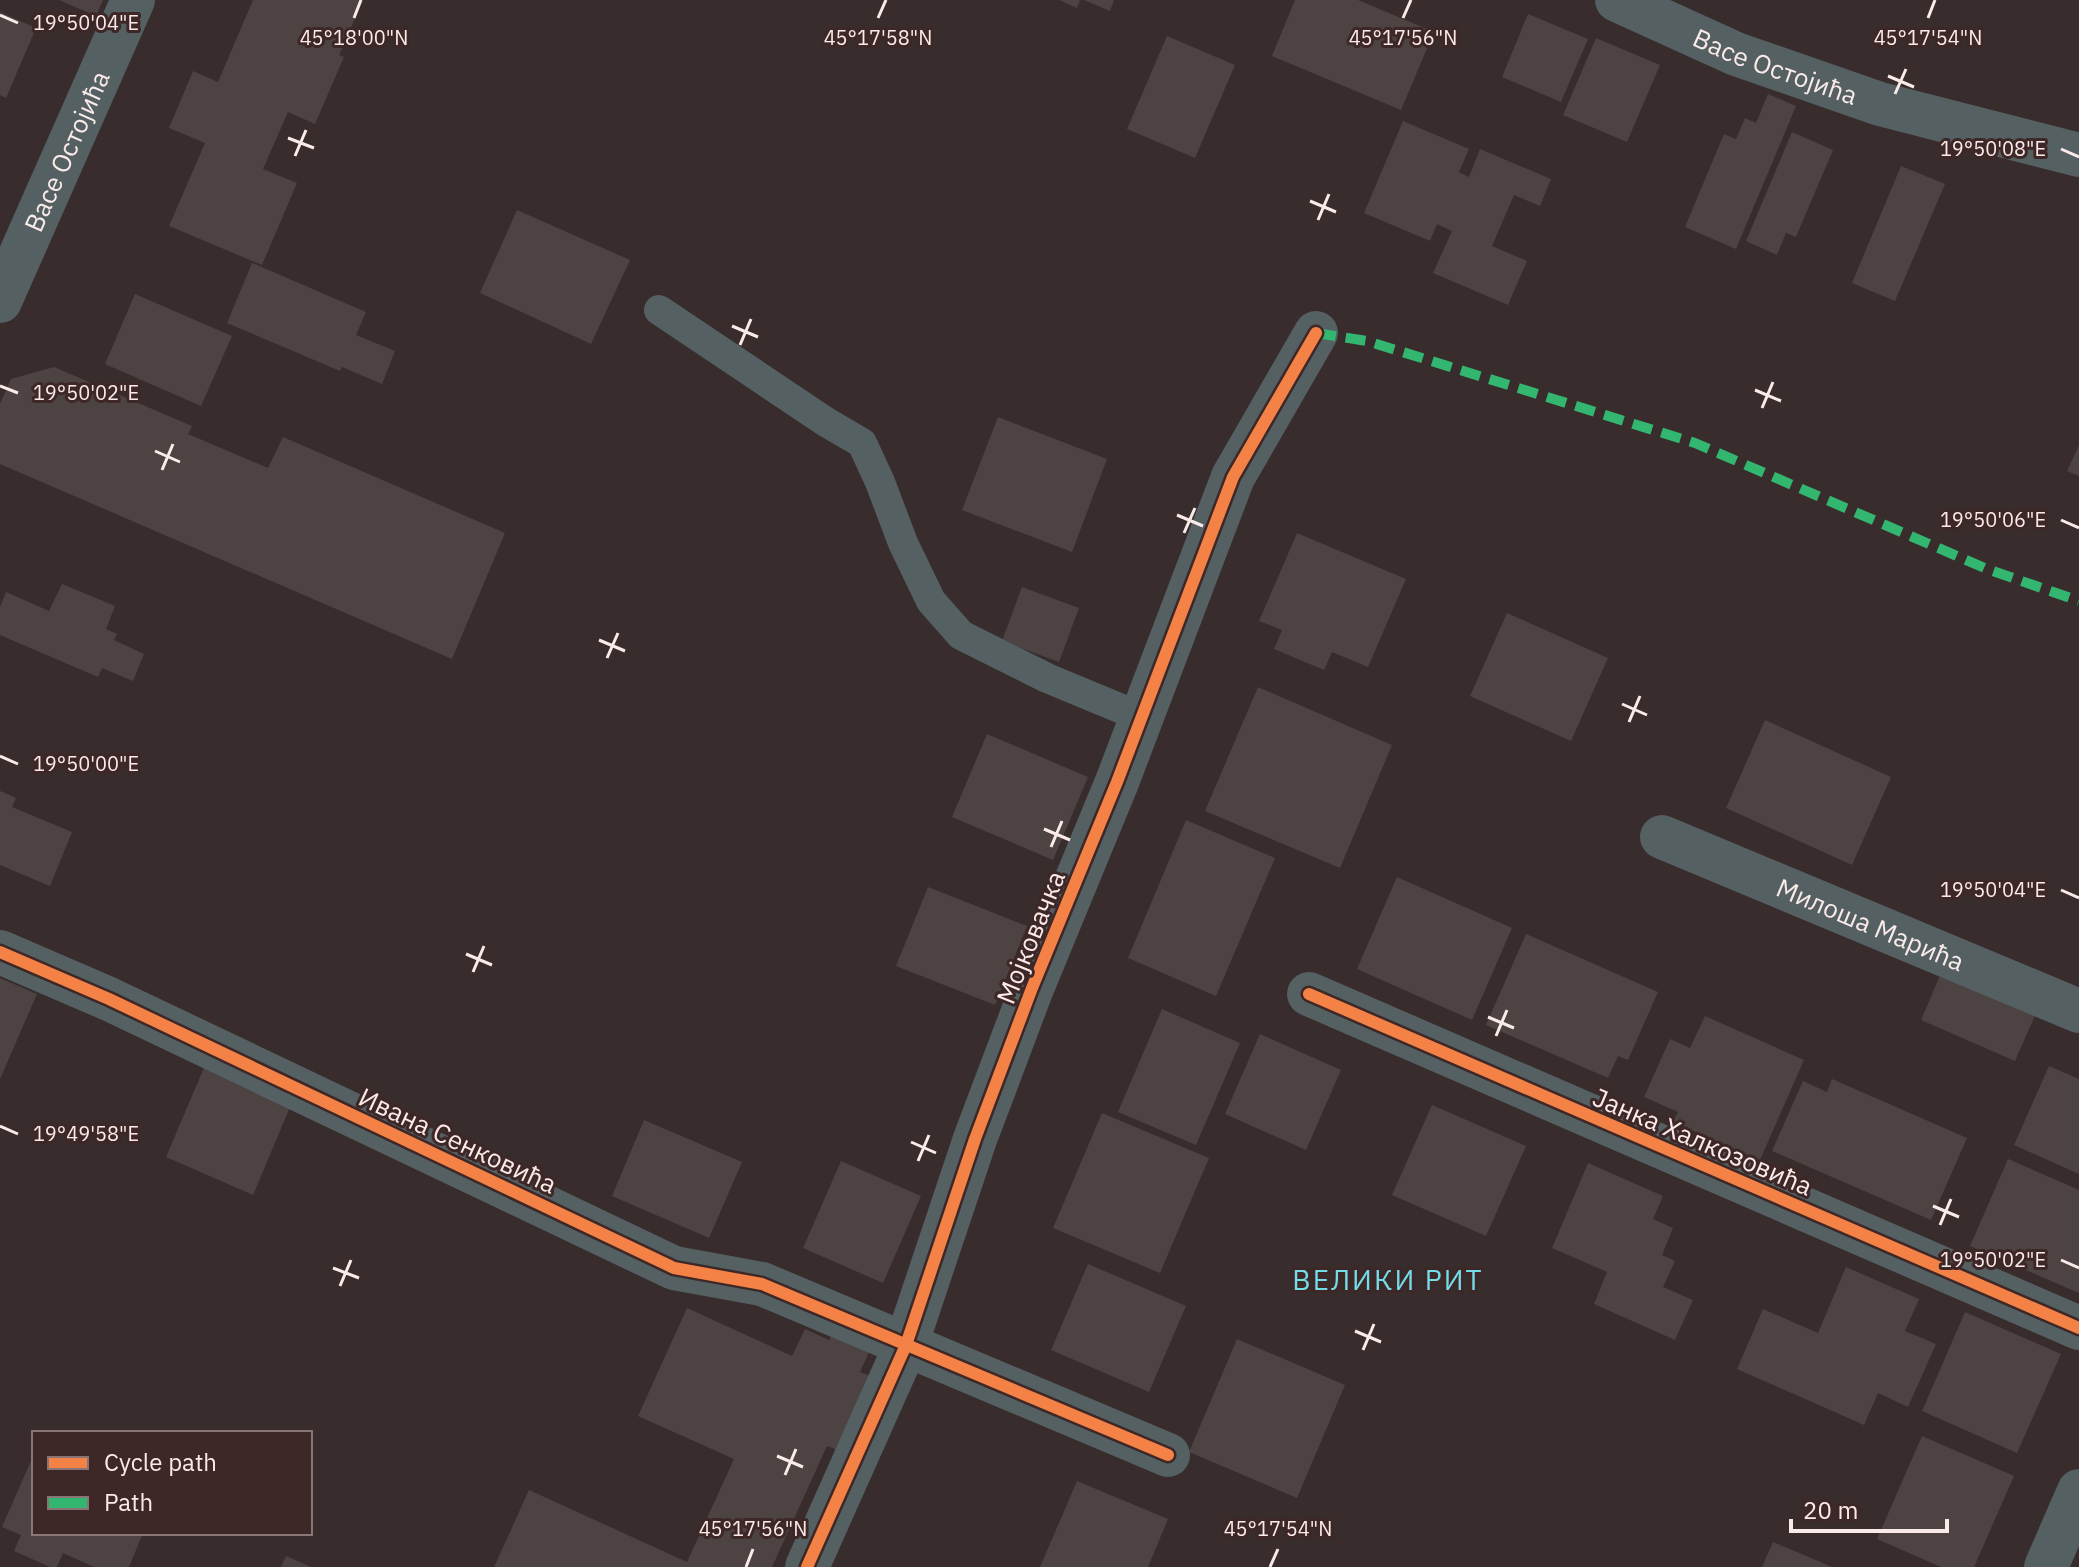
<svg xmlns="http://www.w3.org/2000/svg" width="2079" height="1567" viewBox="0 0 2079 1567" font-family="'IBM Plex Sans',sans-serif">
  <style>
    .building { fill: #4d4343 }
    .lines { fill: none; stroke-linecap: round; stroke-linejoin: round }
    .service { stroke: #546062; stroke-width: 30 }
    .minor { stroke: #546062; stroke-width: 44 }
    .quiet { stroke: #33b770; stroke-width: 10; stroke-dasharray: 20 10; stroke-linecap: butt }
    .cycleway-casing { stroke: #3e2727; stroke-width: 17 }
    .cycleway { stroke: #f48246; stroke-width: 12 }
    .ticks { fill: none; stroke: #faeae9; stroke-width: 3 }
    .labels { text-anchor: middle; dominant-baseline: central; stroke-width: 6; stroke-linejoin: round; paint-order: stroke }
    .street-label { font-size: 26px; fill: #faeae9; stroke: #3e2727 }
    .neighbourhood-label { font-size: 28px; letter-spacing: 2px; fill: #72dde8; stroke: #3e2727 }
    .ticks-label { font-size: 20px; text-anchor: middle; fill: #faeae9; stroke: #3e2727; stroke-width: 6; stroke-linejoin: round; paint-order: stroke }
  </style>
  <rect width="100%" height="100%" fill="#392c2c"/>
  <g class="building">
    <polygon points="59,0 103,0 96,16"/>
    <polygon points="253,0 363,0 339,55 344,57 315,124 288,112 263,169 297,183 262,265 169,226 205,143 169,128 193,71 218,82"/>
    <polygon points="1059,0 1080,0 1077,8"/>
    <polygon points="1084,0 1114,0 1110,11"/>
    <polygon points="1295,0 1358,0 1434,32 1401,110 1272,56"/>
    <polygon points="0,12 36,28 6,98 0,95"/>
    <polygon points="1528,14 1588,39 1561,102 1502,77"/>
    <polygon points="1167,36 1235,65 1195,158 1127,129"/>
    <polygon points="1596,38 1660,65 1627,142 1563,115"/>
    <polygon points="1768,94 1796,106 1736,249 1685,227 1724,134 1736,139 1745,118 1756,123"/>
    <polygon points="1403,121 1469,149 1459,172 1469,177 1480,149 1551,179 1540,206 1514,195 1492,246 1527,261 1508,305 1433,273 1452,231 1437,224 1430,241 1364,213"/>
    <polygon points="1792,132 1833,150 1796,237 1786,233 1777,255 1746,241"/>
    <polygon points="1901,166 1945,184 1895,301 1852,283"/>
    <polygon points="517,210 630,260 591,344 480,293"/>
    <polygon points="252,263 366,312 356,335 395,351 382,384 342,367 340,371 227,323"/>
    <polygon points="135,294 232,336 201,406 105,364"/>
    <polygon points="54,367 192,426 188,434 268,468 283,437 505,533 452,659 0,464 0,404 11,379"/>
    <polygon points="998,417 1107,459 1072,552 962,510"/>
    <polygon points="2079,445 2079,476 2067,471"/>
    <polygon points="1297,533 1406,579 1368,667 1332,652 1324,670 1274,649 1282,630 1259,621"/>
    <polygon points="62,584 115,606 106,629 117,634 114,640 144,654 133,681 102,668 98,677 0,635 0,607 6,592 49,611"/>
    <polygon points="1022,587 1079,608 1059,662 1002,641"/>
    <polygon points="1507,613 1608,658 1571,741 1470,696"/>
    <polygon points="1258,687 1392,745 1340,868 1205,811"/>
    <polygon points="1765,720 1891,777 1852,865 1726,808"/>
    <polygon points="987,734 1088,777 1053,860 952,817"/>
    <polygon points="0,791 16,798 12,807 72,832 50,886 0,865"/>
    <polygon points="1186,820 1275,858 1216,996 1128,958"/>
    <polygon points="1397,877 1512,928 1472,1020 1357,969"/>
    <polygon points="928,887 1027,926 995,1005 896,966"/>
    <polygon points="1526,934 1658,992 1628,1060 1618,1056 1608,1078 1486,1025"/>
    <polygon points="1942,971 2037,1011 2015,1061 1921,1020"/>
    <polygon points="0,978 37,994 0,1079"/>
    <polygon points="1162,1009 1240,1043 1196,1145 1118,1112"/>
    <polygon points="1705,1016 1804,1060 1760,1160 1673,1122 1678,1112 1644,1097 1670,1039 1690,1048"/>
    <polygon points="1260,1034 1341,1070 1306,1150 1225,1114"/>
    <polygon points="206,1063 293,1100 253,1195 166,1157"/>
    <polygon points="2049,1066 2079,1079 2079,1174 2014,1145"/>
    <polygon points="1832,1079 1967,1138 1931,1220 1772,1151 1803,1081 1827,1092"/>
    <polygon points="1432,1105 1526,1146 1486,1236 1392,1195"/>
    <polygon points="1102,1113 1209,1158 1160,1273 1053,1228"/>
    <polygon points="644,1120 742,1162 709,1238 612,1196"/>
    <polygon points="2008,1159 2079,1190 2079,1293 1970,1246"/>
    <polygon points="841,1161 921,1196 883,1283 803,1248"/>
    <polygon points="1588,1163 1663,1196 1653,1219 1673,1228 1662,1255 1675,1261 1663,1287 1693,1300 1675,1340 1594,1304 1607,1272 1552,1248"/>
    <polygon points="1088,1264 1186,1306 1149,1392 1051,1350"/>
    <polygon points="1846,1267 1919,1299 1905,1331 1936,1344 1908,1407 1878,1393 1864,1425 1737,1369 1763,1309 1818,1333"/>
    <polygon points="687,1308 792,1356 805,1329 829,1340 836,1324 874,1341 860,1372 873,1377 840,1451 827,1446 772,1567 494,1567 529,1490 687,1562 734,1459 638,1416"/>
    <polygon points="1965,1312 2061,1354 2017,1453 1922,1411"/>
    <polygon points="1237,1339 1345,1385 1297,1498 1189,1452"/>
    <polygon points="1922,1436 2014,1476 1974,1567 1941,1567 1877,1539"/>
    <polygon points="34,1454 34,1533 143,1533 129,1567 94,1567 63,1553 57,1567 50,1567 14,1551 21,1535 2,1527"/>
    <polygon points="1077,1481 1168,1519 1148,1567 1040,1567"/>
    <polygon points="1773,1542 1832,1567 1762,1567"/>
    <polygon points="286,1556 311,1567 281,1567"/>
  </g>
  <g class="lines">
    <polyline class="service" points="659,310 826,422 862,443 880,482 903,543 931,601 961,635 1047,678 1141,717"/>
    <g class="minor">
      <path id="s1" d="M 1617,0 L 1736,54 L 1880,104 L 2079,155"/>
      <path id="s2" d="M 0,301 L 133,0"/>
      <path id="s3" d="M 1662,837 L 2079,1011"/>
      <polyline points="0,952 109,999 674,1268 762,1284 1168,1455"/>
      <polyline points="1309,994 2079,1328"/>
      <polyline points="807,1567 906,1345 975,1139 1032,988 1117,782 1233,477 1316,333"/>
      <polyline points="2046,1567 2079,1491"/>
    </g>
    <polyline class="quiet" points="1316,333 1367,341 1695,443 1987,569 2079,601"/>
    <g class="cycleway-casing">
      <g id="cycleway">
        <polyline points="0,952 109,999 674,1268 762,1284 1168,1455"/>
        <polyline points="1309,994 2079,1328"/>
        <polyline points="807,1567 906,1345 975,1139 1032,988 1117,782 1233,477 1316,333"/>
      </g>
    </g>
    <use href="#cycleway" class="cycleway"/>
  </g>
  <path class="ticks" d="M 0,15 L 18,23M 354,18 L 361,0M 878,18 L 886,0M 1403,18 L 1411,0M 1928,18 L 1935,0M 1888,76 L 1914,87M 1895,94 L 1906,69M 288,138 L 314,148M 2061,149 L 2079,157M 295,156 L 306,130M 1310,201 L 1336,212M 1318,220 L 1329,194M 732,326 L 758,337M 740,345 L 751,319M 0,386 L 18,393M 1755,390 L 1781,401M 1762,408 L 1773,382M 155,451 L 180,462M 162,470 L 173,444M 1177,515 L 1203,526M 2061,520 L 2079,528M 1184,533 L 1195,508M 599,640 L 625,651M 607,658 L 618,633M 1622,704 L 1647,715M 1629,722 L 1640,696M 0,756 L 18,764M 1044,829 L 1070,840M 1051,847 L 1062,821M 2061,890 L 2079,898M 466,954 L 492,965M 473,972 L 484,946M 1488,1017 L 1514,1028M 1496,1036 L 1507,1010M 0,1126 L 18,1134M 911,1142 L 936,1153M 918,1161 L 929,1135M 1933,1206 L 1959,1217M 1940,1225 L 1951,1199M 2061,1260 L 2079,1268M 333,1268 L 359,1278M 340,1286 L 351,1260M 1355,1331 L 1381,1342M 1363,1350 L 1374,1324M 777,1456 L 803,1467M 785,1475 L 796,1449M 746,1567 L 753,1549M 1270,1567 L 1278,1549"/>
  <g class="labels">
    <g class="street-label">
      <text stroke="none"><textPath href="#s1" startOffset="172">Васе Остојића</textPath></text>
      <text stroke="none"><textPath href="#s2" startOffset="164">Васе Остојића</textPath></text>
      <text stroke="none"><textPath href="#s3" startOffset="226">Милоша Марића</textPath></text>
      <text transform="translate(1030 937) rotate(-68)">Мојковачка</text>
      <text transform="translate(458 1140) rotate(25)">Ивана Сенковића</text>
      <text transform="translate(1703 1141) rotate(23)">Јанка Халкозовића</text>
    </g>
    <g class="neighbourhood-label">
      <text x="1388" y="1279">ВЕЛИКИ РИТ</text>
    </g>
  </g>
  <g class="ticks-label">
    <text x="86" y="30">19°50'04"E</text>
    <text x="354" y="45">45°18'00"N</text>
    <text x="878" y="45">45°17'58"N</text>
    <text x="1403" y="45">45°17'56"N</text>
    <text x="1928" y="45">45°17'54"N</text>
    <text x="1993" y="156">19°50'08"E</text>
    <text x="86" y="400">19°50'02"E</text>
    <text x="1993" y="527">19°50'06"E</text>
    <text x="86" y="771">19°50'00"E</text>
    <text x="1993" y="897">19°50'04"E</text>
    <text x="86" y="1141">19°49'58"E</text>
    <text x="1993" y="1267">19°50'02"E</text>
    <text x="753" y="1536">45°17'56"N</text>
    <text x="1278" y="1536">45°17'54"N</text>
  </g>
  <rect x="32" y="1431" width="280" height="104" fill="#3e2727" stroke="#897575" stroke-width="2"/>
  <rect x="48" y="1457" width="40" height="12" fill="#f48246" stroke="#897575" stroke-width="2"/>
  <text x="104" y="1471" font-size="24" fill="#faeae9">Cycle path</text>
  <rect x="48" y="1497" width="40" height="12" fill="#33b770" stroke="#897575" stroke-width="2"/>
  <text x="104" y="1511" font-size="24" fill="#faeae9">Path</text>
  <path d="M1791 1519v12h156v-12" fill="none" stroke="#faeae9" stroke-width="4"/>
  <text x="1803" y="1519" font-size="24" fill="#faeae9" stroke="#3e2727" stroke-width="6" paint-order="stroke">20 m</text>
</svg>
